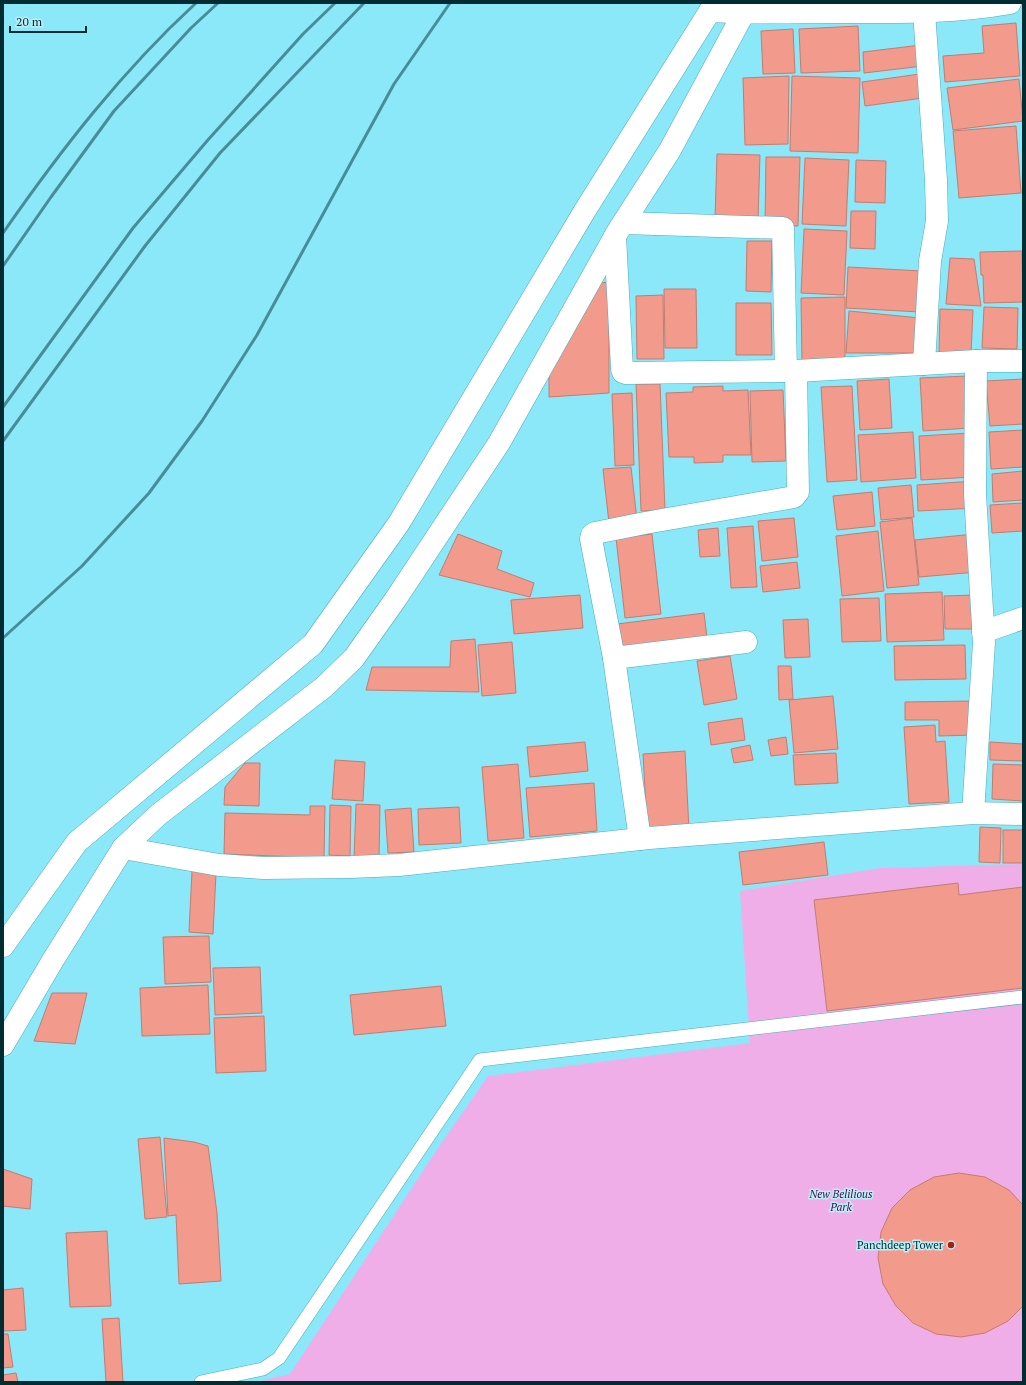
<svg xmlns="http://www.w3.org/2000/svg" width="1026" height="1385" viewBox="0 0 1026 1385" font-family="'PT Serif',serif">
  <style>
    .green { fill: #f0aee9 }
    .building { fill: #f29a8b; stroke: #c37c70 }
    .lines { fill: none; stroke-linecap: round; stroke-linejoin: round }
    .service-casing { stroke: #4babbb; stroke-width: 14 }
    .minor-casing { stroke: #4babbb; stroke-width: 23 }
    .primary-casing { stroke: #4babbb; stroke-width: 23 }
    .service { stroke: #fff; stroke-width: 13 }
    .minor { stroke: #fff; stroke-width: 22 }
    .primary { stroke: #fff; stroke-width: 22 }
    .rail { stroke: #478d99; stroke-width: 3 }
    .poi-dot { fill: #ac1c0f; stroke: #baeff8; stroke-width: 1.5 }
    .labels { text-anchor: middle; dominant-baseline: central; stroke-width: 3; stroke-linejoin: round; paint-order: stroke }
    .park-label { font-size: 11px; font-style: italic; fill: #480d45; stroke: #baeff8 }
    .poi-label { font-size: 11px; fill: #002c32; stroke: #baeff8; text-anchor: end }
  </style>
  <rect width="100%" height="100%" fill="#8ae8f9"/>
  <polygon class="green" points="1023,864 1023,1382 256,1382 290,1374 438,1148 488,1076 750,1043 740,891 880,868"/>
  <g class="building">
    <polygon points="1016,23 1020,76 945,82 943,56 984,53 982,26"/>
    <polygon points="858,26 860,71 801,73 799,29"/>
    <polygon points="793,29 795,73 763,74 761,31"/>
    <polygon points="921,45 923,66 864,73 863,52"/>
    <polygon points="920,74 923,98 865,106 862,82"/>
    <polygon points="789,76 788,144 745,145 743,78"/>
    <polygon points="792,76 860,78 858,153 790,151"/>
    <polygon points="1019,79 1023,121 953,130 947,88"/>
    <polygon points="1016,126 1021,193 959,198 953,131"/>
    <polygon points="717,154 760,155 758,220 715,219"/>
    <polygon points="766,157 800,157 798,226 765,225"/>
    <polygon points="805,158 849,160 846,226 802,224"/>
    <polygon points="856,160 886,161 885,203 855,202"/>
    <polygon points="851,211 876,211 875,249 850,248"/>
    <polygon points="804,229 847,231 844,295 801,293"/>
    <polygon points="747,241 772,241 771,292 746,291"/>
    <polygon points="1022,251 1023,302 984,303 983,275 981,275 980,252"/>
    <polygon points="950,258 974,259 981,306 946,304"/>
    <polygon points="848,267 922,271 920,312 846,308"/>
    <polygon points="609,282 609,393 549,397 549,375 601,283"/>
    <polygon points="664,289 696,289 697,348 665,348"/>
    <polygon points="663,295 664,359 637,359 636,296"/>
    <polygon points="845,297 845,363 802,362 801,298"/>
    <polygon points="736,303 771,303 772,355 736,355"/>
    <polygon points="984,307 1018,308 1017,349 982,348"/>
    <polygon points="940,309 973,310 971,354 939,353"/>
    <polygon points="849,311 920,318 920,353 846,353"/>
    <polygon points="968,376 971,428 923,431 920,378"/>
    <polygon points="889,379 892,428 860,430 857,381"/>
    <polygon points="1023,379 1023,424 990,426 986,381"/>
    <polygon points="636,384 660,384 665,510 641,511"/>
    <polygon points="723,386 723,391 748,390 751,455 723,455 723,462 694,463 694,457 669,457 666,393 693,392 693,387"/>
    <polygon points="852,386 857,480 827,482 821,387"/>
    <polygon points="783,390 786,461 752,462 750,391"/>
    <polygon points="632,393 634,465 615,466 612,394"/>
    <polygon points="1023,430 1023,467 991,469 989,432"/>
    <polygon points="913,432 916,478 861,482 858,435"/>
    <polygon points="970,433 973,477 921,480 919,436"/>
    <polygon points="631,467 637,520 609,523 603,469"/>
    <polygon points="1023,471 1023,500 993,502 992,474"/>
    <polygon points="974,481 976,508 918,511 917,485"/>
    <polygon points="911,485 914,517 881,520 878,488"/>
    <polygon points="872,492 875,526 837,530 833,496"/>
    <polygon points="1023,503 1023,531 992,533 990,505"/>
    <polygon points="794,518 798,557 762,561 758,521"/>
    <polygon points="912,518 919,585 887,588 880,522"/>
    <polygon points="753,526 757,587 731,588 727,528"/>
    <polygon points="718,528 720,556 700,557 698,530"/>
    <polygon points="878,531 884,591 842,596 836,536"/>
    <polygon points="458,534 502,551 497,569 534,583 530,597 439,575"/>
    <polygon points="652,534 661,614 625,618 616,538"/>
    <polygon points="974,534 977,572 919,577 915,540"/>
    <polygon points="797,562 800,588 763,592 760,566"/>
    <polygon points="942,592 944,640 887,642 885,594"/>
    <polygon points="580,595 583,628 514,634 511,600"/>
    <polygon points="975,595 975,629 945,629 944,596"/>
    <polygon points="879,598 881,641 842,642 840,599"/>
    <polygon points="704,613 707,638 620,649 617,624"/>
    <polygon points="808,619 810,657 785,658 783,620"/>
    <polygon points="475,639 479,692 366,690 372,667 450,667 451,641"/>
    <polygon points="512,642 516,693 482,696 478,645"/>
    <polygon points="965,645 966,679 895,680 894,646"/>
    <polygon points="730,656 737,699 704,705 697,661"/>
    <polygon points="778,666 791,666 793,699 779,700"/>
    <polygon points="833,696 838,749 794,753 789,700"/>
    <polygon points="974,701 974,735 939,736 939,720 905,720 905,702"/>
    <polygon points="742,718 745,740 711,745 708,723"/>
    <polygon points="935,725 936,742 945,741 949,802 909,804 904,727"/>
    <polygon points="786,737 788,754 771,756 768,740"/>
    <polygon points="585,742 588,771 530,777 527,747"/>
    <polygon points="990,742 1023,744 1023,761 990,760"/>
    <polygon points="750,745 753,760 734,763 731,749"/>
    <polygon points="685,751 689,830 654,831 647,824 643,754"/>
    <polygon points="836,753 838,783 795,785 793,755"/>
    <polygon points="335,760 365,762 363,801 332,799"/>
    <polygon points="245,763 260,763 259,806 224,805 225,787"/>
    <polygon points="518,764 524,838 488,841 482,767"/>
    <polygon points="993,764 1023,765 1023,801 992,799"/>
    <polygon points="594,783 597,831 530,837 526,788"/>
    <polygon points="356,804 380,805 379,859 354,858"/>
    <polygon points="330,805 351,806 350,856 329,855"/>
    <polygon points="310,806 325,806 324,858 224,854 225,813 310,815"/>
    <polygon points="459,807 461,843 419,845 418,809"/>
    <polygon points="411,808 414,852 388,853 385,810"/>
    <polygon points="980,827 1001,828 1000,863 979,862"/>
    <rect x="1003" y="830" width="20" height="33"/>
    <polygon points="824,842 828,875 743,885 739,852"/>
    <polygon points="192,871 216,873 213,934 189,932"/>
    <polygon points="958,883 959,895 1023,887 1023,988 827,1011 814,900"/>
    <polygon points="209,936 211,982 165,984 163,937"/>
    <polygon points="260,967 262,1013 215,1015 213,968"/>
    <polygon points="208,985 210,1034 142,1036 140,988"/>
    <polygon points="441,986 446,1026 354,1035 350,995"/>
    <polygon points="52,993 87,993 75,1044 34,1041"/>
    <polygon points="264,1016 266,1071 216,1073 214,1018"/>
    <polygon points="160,1137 167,1217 145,1219 138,1139"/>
    <polygon points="164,1138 194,1142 208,1146 217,1213 221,1281 179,1284 176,1215 168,1216"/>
    <polygon points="3,1169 32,1179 30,1209 3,1206"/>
    <polygon points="959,1173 985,1177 1009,1190 1023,1205 1023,1306 1008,1321 985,1333 961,1337 936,1334 913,1323 896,1306 883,1284 878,1258 881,1232 892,1208 910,1190 934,1177"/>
    <polygon points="107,1231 111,1306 70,1307 66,1233"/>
    <polygon points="23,1288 26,1330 3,1331 3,1290"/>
    <polygon points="119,1318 123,1382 106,1382 102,1319"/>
    <polygon points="3,1334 8,1334 13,1367 3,1368"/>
    <polygon points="16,1373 18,1382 3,1382 3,1375"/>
  </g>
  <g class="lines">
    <g class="service-casing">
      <polyline id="service" points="201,1382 263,1369 279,1358 480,1060 1023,997"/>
    </g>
    <g class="minor-casing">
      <g id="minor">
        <path d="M 710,11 C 754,14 799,12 844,12 C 899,12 955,13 1010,3"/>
        <polyline points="624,223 783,228 786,371 796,371 976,361 1023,361"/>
        <polyline points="615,236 622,369 623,372 626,373 786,371"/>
        <polyline points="924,364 930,261 937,221 936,180 924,12"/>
        <polyline points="983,632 1023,618"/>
        <polyline points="614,658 746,642"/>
        <polyline points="973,813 984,643 975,494 976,361"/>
        <polyline points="640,839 614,658 591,539 592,535 595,533 645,523 794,497 798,492 796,371"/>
        <polyline points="123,848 219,865 263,868 351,867 399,865 649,838 973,813 1023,814"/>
        <polyline points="3,1045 53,960 123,848 158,815 324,687 354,658 395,600 499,443 618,231 670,150 749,3"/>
      </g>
    </g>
    <g class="primary-casing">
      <polyline id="primary" points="3,946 77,842 313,644 399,523 584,212 715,3"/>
    </g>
    <use href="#service" class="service"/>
    <use href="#minor" class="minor"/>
    <use href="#primary" class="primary"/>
    <g class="rail">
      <path d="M 3,233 C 60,151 122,71 196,3"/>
      <polyline points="3,266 51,197 114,111 191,28 218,3"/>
      <polyline points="3,407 133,228 207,141 303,34 335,3"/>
      <polyline points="3,441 145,246 220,153 364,3"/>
      <polyline points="3,638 82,566 149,493 202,421 257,335 394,84 450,3"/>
    </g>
  </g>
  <circle class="poi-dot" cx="951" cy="1245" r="4"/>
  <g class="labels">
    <g class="park-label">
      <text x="841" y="1194">New Belilious<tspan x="841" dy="13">Park</tspan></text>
    </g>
    <g class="poi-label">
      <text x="943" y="1245">Panchdeep Tower</text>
    </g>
  </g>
  <rect width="1026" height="1385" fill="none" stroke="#002c32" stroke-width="8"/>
  <path d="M10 26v6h76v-6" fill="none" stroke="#002c32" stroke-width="2"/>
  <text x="16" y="26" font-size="12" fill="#002c32" stroke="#baeff8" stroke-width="3" paint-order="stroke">20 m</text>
</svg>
